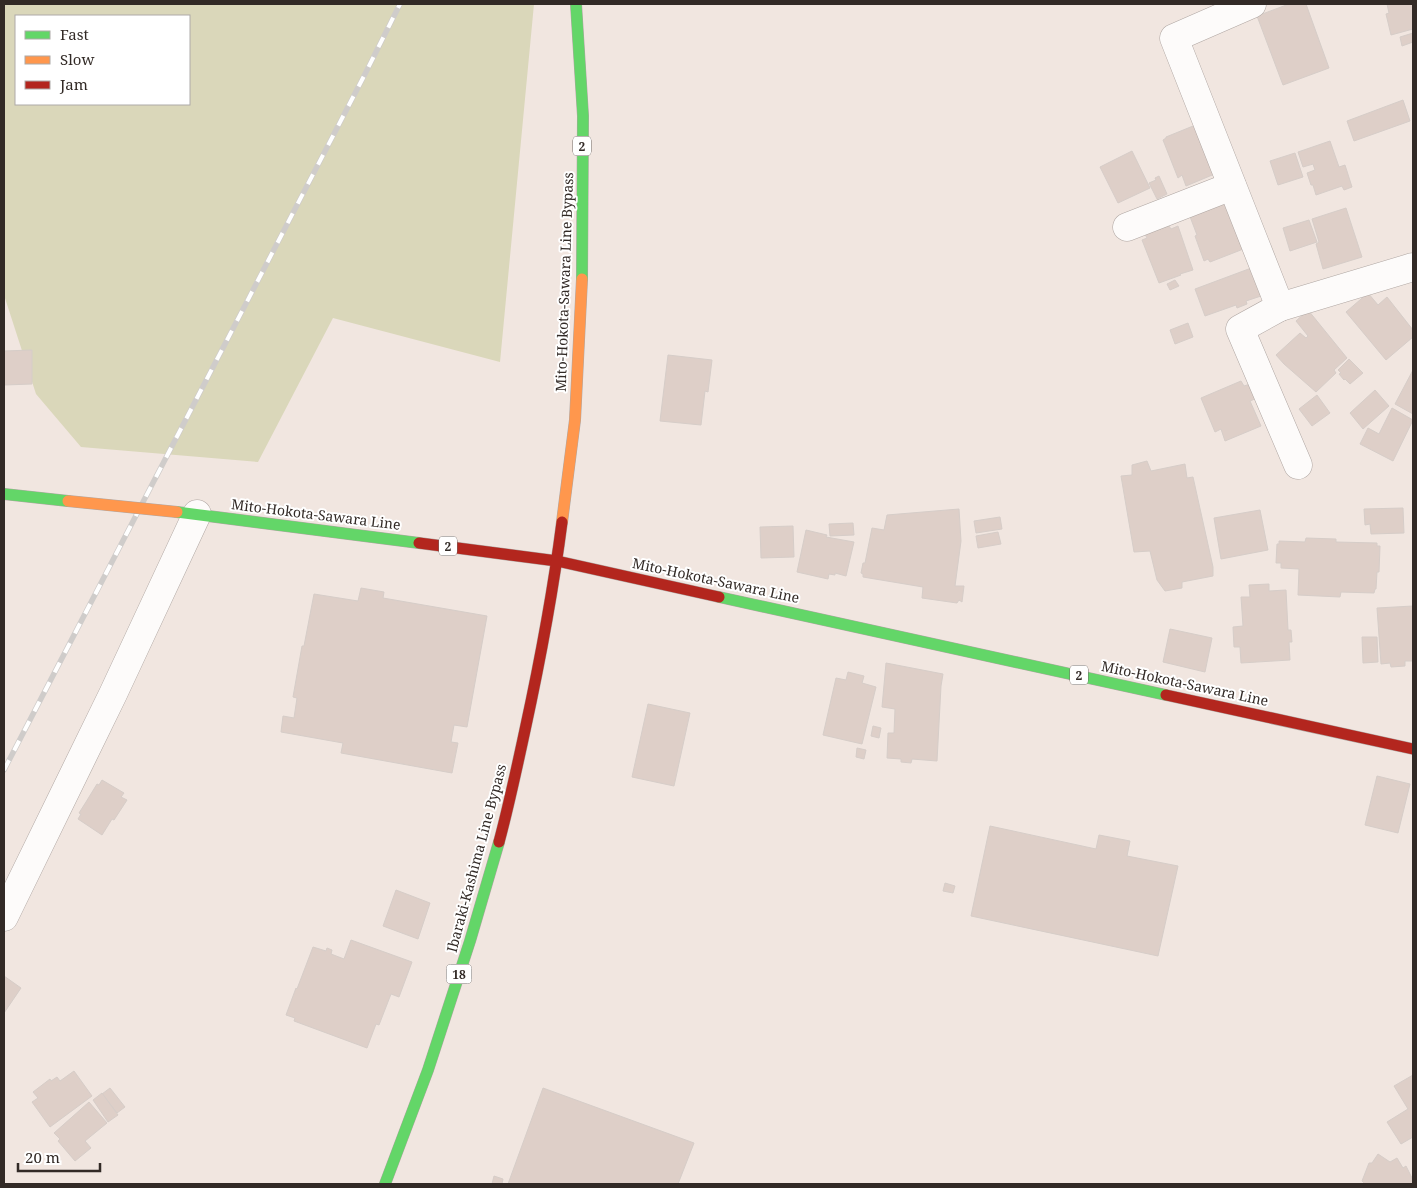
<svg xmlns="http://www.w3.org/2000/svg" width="1417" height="1188" viewBox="0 0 1417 1188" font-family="'Noto Serif',serif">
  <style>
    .green { fill: #dad7ba; fill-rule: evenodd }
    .building { fill: #decfc8; stroke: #d6cdc8 }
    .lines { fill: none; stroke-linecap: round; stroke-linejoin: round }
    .street-casing { stroke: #afa6a2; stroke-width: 29 }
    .fast-casing { stroke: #afa6a2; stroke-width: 12 }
    .slow-casing { stroke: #afa6a2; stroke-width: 12 }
    .jam-casing { stroke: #afa6a2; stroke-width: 12 }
    .street { stroke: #fdfbfa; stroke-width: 28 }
    .fast { stroke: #63d668; stroke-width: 11 }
    .slow { stroke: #ff974d; stroke-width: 11 }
    .jam { stroke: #b3261e; stroke-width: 11 }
    .rail-casing { stroke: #cfccca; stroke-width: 5.5 }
    .rail { stroke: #fff; stroke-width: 4; stroke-dasharray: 11; stroke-linecap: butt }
    .slow-bridge-casing { stroke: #afa6a2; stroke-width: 12; stroke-linecap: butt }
    .slow-bridge { stroke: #ff974d; stroke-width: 11 }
    .labels { text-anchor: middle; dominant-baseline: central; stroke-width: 4; stroke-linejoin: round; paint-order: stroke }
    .shield { fill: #fff; stroke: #706a67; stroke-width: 1 }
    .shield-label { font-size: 12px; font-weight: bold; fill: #322a26 }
    .street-label { font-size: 14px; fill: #322a26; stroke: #fff }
  </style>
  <rect width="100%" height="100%" fill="#f1e6e0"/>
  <path class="green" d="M 4,4 L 534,4 L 500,362 L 333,318 L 258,462 L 81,447 L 36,394 L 4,295 ZM 16,16 L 189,16 L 189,104 L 16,104 Z"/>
  <g class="building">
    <polygon points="1289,4 1306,4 1329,68 1283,85 1257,16"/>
    <polygon points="1387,4 1413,4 1413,29 1391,35 1386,14 1389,13"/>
    <polygon points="1413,33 1413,42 1402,46 1400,37"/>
    <polygon points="1403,100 1410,121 1354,141 1347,121"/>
    <polygon points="1198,124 1217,173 1186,186 1182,175 1178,178 1163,140 1166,138 1166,137"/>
    <polygon points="1330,141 1339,167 1345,165 1352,187 1344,190 1342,186 1316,195 1313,185 1311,185 1307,173 1315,170 1313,164 1303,167 1298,152"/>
    <polygon points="1132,151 1150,188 1118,203 1100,167"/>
    <polygon points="1295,153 1303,177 1278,185 1270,161"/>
    <polygon points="1159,176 1167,194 1157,199 1149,183 1156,180 1155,178"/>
    <polygon points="1227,198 1246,248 1210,262 1208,259 1204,261 1195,236 1197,235 1189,214"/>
    <polygon points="1346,208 1362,257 1323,269 1316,244 1319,242 1312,219"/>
    <polygon points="1309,220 1317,242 1290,251 1283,228"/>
    <polygon points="1169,226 1171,229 1178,226 1193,270 1180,274 1181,275 1159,283 1142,240 1147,238 1145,234"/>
    <polygon points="1254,267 1264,295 1246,301 1247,304 1237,308 1236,305 1205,316 1195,289"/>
    <polygon points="1175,280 1179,286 1170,290 1167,284"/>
    <polygon points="1368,293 1378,305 1387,297 1413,330 1413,337 1386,360 1346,312"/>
    <polygon points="1308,310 1347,358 1334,370 1336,373 1316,392 1284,364 1276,355 1300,333 1306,338 1308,336 1296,321"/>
    <polygon points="1188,323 1193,337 1175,344 1170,330"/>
    <polygon points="32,350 32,384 4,385 4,351"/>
    <polygon points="668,355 712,360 708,392 705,391 701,425 660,421"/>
    <polygon points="1349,359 1363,373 1350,384 1345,379 1344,380 1339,374 1341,373 1338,370"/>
    <polygon points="1413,370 1413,414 1395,404"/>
    <polygon points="1241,381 1244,386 1250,384 1257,398 1250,401 1261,426 1225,441 1221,429 1215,432 1201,398"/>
    <polygon points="1375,390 1389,406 1363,429 1350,413"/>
    <polygon points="1317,395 1330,413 1312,426 1299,409"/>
    <polygon points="1392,408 1413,420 1393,461 1360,444 1368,428 1379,434"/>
    <polygon points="1147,461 1151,471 1185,464 1187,478 1193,477 1213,567 1213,576 1182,582 1182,588 1165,591 1157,580 1150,551 1134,552 1121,476 1132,475 1132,465"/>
    <polygon points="1403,508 1404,533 1371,534 1370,524 1365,525 1364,509"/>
    <polygon points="959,509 961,541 955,586 964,586 962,602 959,600 957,603 922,598 923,587 863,577 863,574 861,573 863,563 865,563 872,528 884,530 887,515"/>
    <polygon points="1260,510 1268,550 1221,559 1214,518"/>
    <polygon points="1000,517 1002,529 976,533 974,521"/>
    <polygon points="853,523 854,535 830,536 829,524"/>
    <polygon points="793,526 794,557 761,558 760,527"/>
    <polygon points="806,530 827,535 826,537 854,542 846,576 835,573 835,575 829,574 828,579 797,572"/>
    <polygon points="998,532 1001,544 978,548 976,536"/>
    <polygon points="1306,538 1336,539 1336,542 1377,543 1377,546 1380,546 1379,572 1377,572 1376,589 1375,589 1374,593 1341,592 1340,597 1298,595 1299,569 1281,568 1281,563 1276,563 1277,544 1279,544 1279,541 1305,542"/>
    <polygon points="1269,584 1269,591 1286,590 1288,630 1291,630 1292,642 1289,642 1290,660 1241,663 1240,647 1234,647 1233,627 1243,626 1241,597 1250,597 1249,585"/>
    <polygon points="361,588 384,592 383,598 487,616 467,727 454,725 451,742 458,743 452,773 341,753 343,743 281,732 283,716 294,718 297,698 293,697 302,646 304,646 314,594 358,601"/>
    <polygon points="1413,606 1413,661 1405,661 1405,666 1391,667 1390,663 1381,664 1377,608"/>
    <polygon points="1170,629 1212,638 1205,672 1163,662"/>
    <polygon points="1362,637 1377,637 1378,662 1363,663"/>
    <polygon points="886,663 943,674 941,686 937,761 912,759 911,763 901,762 901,759 887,758 888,733 894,733 895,709 882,707"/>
    <polygon points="848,672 864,676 862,683 876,687 862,744 823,735 836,678 846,680"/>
    <polygon points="648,704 690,713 674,786 632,777"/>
    <polygon points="873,726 881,728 879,738 871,736"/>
    <polygon points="857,748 866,750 864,759 856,757"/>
    <polygon points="1377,776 1410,784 1398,833 1365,825"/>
    <polygon points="102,780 124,793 121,797 127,800 114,820 112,819 102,835 78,819 81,814 79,813 86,802 97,784 99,785"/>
    <polygon points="990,826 1096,849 1099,835 1130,841 1127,856 1178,866 1158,956 971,916"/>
    <polygon points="945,883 955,886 953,893 943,891"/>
    <polygon points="396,890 430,903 418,939 383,926"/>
    <polygon points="351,940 412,962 399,997 391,994 379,1025 376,1024 367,1048 294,1021 295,1018 286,1015 296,988 297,989 313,947 326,951 327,948 332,950 331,954 344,959"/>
    <polygon points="4,976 21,988 4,1013"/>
    <polygon points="74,1071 92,1096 50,1127 32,1102 38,1098 33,1092 50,1079 51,1081 57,1077 60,1081"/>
    <polygon points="1413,1075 1413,1137 1401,1144 1387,1122 1408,1109 1394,1086"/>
    <polygon points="110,1088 125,1107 117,1113 102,1094"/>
    <polygon points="543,1088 694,1143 678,1184 508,1184"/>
    <polygon points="102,1093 118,1115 108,1122 93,1100"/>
    <polygon points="89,1102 107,1123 85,1141 91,1148 75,1161 58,1141 60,1139 54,1133"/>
    <polygon points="1378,1154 1390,1162 1397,1158 1403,1168 1406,1166 1413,1180 1413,1184 1365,1184 1362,1181 1369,1163 1372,1163"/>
    <polygon points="494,1176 503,1179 502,1184 492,1184"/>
  </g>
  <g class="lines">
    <g class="street-casing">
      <g id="street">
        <polyline points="1252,4 1174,38 1280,307 1413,267"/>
        <polyline points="1127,227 1232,186"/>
        <polyline points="1280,307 1240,329 1298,465"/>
        <polyline points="4,917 113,694 197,514"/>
      </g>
    </g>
    <g class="fast-casing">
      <g id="fast">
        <polyline points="576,4 583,116 582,279"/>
        <polyline points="4,494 68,501"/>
        <polyline points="177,512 419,543"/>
        <polyline points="719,597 1166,695"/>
        <polyline points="385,1184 428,1070 470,941 499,842"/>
      </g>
    </g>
    <g class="slow-casing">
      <polyline id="slow" points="562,522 575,420 582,279"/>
    </g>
    <g class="jam-casing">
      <g id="jam">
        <polyline points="419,543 557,561 719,597"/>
        <polyline points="1166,695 1413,749"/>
        <path d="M 499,842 C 509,805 517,767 525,730 C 540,661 553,592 562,522"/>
      </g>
    </g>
    <use href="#street" class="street"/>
    <use href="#fast" class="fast"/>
    <use href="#slow" class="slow"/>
    <use href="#jam" class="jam"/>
    <g class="rail-casing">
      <polyline id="rail" points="4,770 364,76 400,4"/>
    </g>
    <use href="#rail" class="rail"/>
    <g class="slow-bridge-casing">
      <polyline id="slow-bridge" points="68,501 177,512"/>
    </g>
    <use href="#slow-bridge" class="slow-bridge"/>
  </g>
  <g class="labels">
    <g class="shield">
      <rect x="573" y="136.5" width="18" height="19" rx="4"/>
      <rect x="439" y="536.5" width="18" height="19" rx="4"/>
      <rect x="1070" y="665.5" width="18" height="19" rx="4"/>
      <rect x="446.5" y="964.5" width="25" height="19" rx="4"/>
    </g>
    <g class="shield-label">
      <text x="582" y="146">2</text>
      <text x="448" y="546">2</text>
      <text x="1079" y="675">2</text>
      <text x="459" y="974">18</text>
    </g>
    <g class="street-label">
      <text transform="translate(564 282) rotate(-88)">Mito-Hokota-Sawara Line Bypass</text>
      <text transform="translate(316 514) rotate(7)">Mito-Hokota-Sawara Line</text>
      <text transform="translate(716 580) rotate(12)">Mito-Hokota-Sawara Line</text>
      <text transform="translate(1185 683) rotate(12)">Mito-Hokota-Sawara Line</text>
      <text transform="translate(476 858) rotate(-75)">Ibaraki-Kashima Line Bypass</text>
    </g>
  </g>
  <rect width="1417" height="1188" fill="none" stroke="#322a26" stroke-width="10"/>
  <rect x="15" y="15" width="175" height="90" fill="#ffffff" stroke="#adaaa8"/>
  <rect x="25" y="31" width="25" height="8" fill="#63d668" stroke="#adaaa8"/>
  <text x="60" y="40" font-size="15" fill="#322a26">Fast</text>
  <rect x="25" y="56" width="25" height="8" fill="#ff974d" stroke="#adaaa8"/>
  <text x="60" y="65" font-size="15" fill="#322a26">Slow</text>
  <rect x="25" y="81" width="25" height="8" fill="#b3261e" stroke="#adaaa8"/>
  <text x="60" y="90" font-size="15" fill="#322a26">Jam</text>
  <path d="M18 1163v8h82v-8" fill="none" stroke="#322a26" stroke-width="2.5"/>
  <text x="25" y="1163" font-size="15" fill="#322a26" stroke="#ffffff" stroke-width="4" paint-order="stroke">20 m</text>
</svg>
